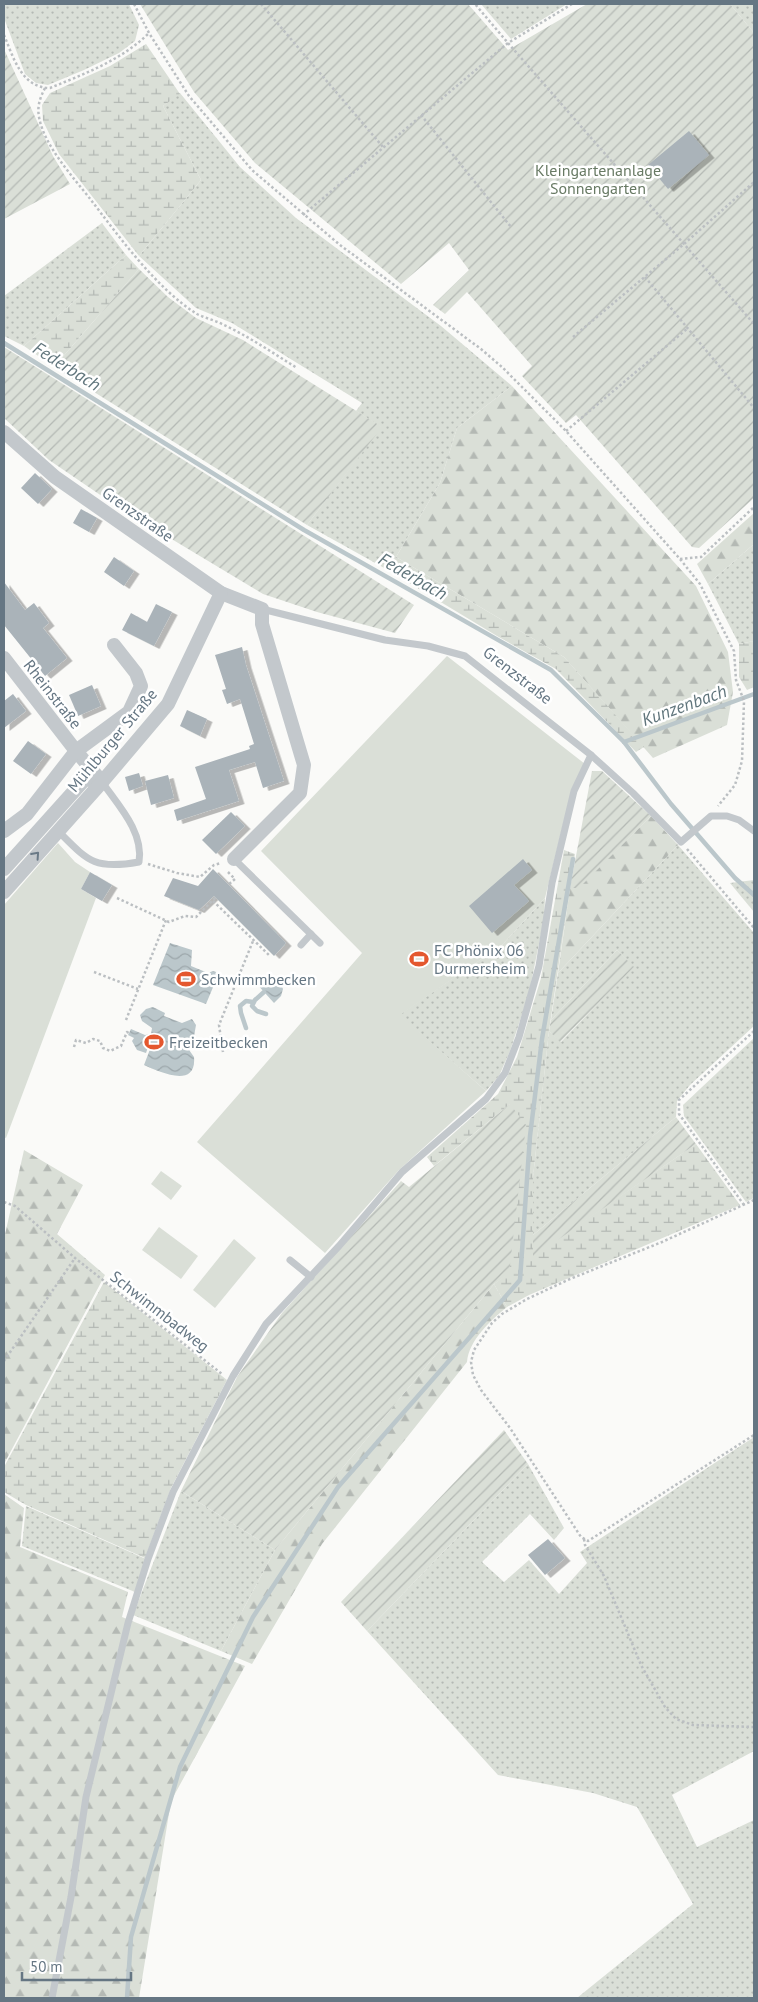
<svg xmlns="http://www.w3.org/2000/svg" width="758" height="2002" viewBox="0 0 758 2002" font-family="'PT Sans',sans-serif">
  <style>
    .grass { fill: url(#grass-dots) }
    .forest { fill: url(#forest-firs) }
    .wetland { fill: url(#wetland-marsh) }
    .park { fill: #dadfd7 }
    .garden { fill: url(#garden-furrows) }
    .water { fill: url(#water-waves) }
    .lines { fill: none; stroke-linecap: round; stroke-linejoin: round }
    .stream { stroke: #bbc7cb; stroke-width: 4.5 }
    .building { fill: #aab3b9; filter: url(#shadow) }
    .path { stroke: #bbbfc2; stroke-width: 2.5; stroke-dasharray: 2.5 2.5; stroke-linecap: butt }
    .service { stroke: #c3c8cc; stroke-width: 7 }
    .minor { stroke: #c3c8cc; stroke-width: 14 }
    .oneway { stroke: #6a7a87 }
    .labels { text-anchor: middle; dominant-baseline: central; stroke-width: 5; stroke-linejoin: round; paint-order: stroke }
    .park-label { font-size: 16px; fill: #687a64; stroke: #fff }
    .street-label { font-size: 16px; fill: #657683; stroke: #fff }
    .poi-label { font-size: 16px; fill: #657683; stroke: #fff; text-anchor: start }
    .water-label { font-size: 18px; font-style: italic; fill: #60757c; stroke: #fff }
  </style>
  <defs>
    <pattern id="grass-dots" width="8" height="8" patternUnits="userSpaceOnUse" patternTransform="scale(1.25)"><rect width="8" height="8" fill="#dadfd7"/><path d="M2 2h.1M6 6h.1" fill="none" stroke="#b4b9b4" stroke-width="1.8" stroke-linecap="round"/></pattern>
    <pattern id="forest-firs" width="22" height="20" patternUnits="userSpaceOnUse" patternTransform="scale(1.25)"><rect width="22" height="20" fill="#dadfd7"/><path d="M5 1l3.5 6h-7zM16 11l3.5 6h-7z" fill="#b4b9b4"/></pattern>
    <pattern id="wetland-marsh" width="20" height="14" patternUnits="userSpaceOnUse" patternTransform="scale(1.25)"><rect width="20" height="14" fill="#dadfd7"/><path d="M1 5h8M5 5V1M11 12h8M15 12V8" fill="none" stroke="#b4b9b4"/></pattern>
    <pattern id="garden-furrows" width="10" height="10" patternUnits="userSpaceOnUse" patternTransform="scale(1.25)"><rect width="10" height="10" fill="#dadfd7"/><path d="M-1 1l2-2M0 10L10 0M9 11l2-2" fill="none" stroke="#b4b9b4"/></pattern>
    <pattern id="water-waves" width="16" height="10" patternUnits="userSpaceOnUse" patternTransform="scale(1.25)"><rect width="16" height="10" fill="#bbc7cb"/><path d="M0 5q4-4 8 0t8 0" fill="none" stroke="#9ca6aa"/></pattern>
    <filter id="shadow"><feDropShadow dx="5.5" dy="3" stdDeviation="0" flood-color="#0004"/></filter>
  </defs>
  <rect width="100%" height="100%" fill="#fafaf8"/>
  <g class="grass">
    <polygon points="4,4 129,4 139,25 135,41 119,53 84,70 48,85 36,83 25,74 4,18"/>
    <polygon points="481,4 567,4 511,39"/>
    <polygon points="730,4 754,4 754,33"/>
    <polygon points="180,93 240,167 296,218 441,326 512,386 457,428 440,483 396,557 386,569 307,525 381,427 356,411 362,403 232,323 196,308 139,256 201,180 163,106"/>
    <polygon points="102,223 126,255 24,346 4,336 4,296"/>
    <polygon points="754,544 754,641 739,644 708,584"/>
    <polygon points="678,845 754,933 754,1026 690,1085 677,1101 676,1117 533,1235 533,1177 549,1031 561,1042 633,967 617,950 551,1020 558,973"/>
    <polygon points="754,880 754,912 730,883"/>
    <polygon points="545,898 544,919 529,993 510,1051 499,1076 486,1091 399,1015 502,945"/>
    <polygon points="754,1038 754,1198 746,1202 684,1116 683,1105"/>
    <polygon points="754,1437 754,1751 672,1795 697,1847 754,1820 754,1998 577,1998 693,1904 637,1807 593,1793 498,1775 367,1631 528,1464 564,1528 554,1540 530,1514 482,1562 504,1582 529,1560 559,1594 587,1563 580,1552"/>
    <polygon points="181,1491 275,1550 221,1651 133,1615"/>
    <polygon points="26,1506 146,1559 135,1592 22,1546"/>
  </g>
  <g class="forest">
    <polygon points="512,386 696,586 728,652 733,692 727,725 653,758 564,657 396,557 440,483 457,428"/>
    <polygon points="754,513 754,544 708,584 697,564"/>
    <polygon points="651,816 678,845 558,973 570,888 579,887"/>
    <polygon points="24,1150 83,1185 57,1234 105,1275 4,1464 4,1239"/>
    <path d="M 494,1284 L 507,1307 C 491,1320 469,1340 467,1362 L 322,1544 L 252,1664 L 221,1651 L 275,1550 Z"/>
    <polygon points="4,1494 24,1508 20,1547 128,1592 122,1617 245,1666 171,1801 139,1998 4,1998"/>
  </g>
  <g class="wetland">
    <polygon points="146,44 180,94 163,106 201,180 139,256 59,154 43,121 42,105 50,93 110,66"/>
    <polygon points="126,255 139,269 54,367 24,346"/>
    <polygon points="396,557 564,657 644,747 636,752 556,669 497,636 386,569"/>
    <polygon points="754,641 754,687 747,690 739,677 739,644"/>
    <polygon points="564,850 575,854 549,1031 533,1177 533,1256 696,1144 740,1205 529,1295 507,1307 494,1284 509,1273 510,1104 434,1166 427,1157 498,1094 517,1057 541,978"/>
    <polygon points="104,1282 227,1380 171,1488 145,1558 26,1505 4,1492 4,1467"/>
  </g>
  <g class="park">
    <polygon points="447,656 585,764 570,796 545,898 502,945 400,1015 486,1091 399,1170 325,1253 197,1142 362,953 261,851"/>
    <polygon points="58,843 75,862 90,872 81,889 96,898 6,1138 4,1137 4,905"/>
    <polygon points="161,1171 182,1186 171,1200 151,1184"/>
    <polygon points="159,1227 198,1256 181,1279 142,1250"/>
    <polygon points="234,1239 256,1258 215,1308 193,1290"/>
  </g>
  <g class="garden">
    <polygon points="140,4 468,4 508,50 587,4 730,4 754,33 754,498 699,548 692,547 576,415 566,423 522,376 532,366 467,292 445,314 433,305 469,270 449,243 401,284 255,163 194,92"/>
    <polygon points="4,49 53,156 70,184 4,219"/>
    <polygon points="139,269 168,297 196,318 243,340 382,427 307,525 54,367"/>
    <polygon points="4,347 414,605 395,633 317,612 263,594 115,505 49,460 4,418"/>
    <polygon points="592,771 602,771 651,816 579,888 570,888"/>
    <polygon points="617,950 634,967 560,1042 549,1031 551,1020"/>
    <polygon points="510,1104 526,1125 509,1274 494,1284 275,1550 181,1491 237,1377 282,1313 401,1181 409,1187"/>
    <polygon points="676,1117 696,1144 533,1257 533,1235"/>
    <polygon points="504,1430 528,1464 367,1631 341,1602"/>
  </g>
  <g class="water">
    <polygon points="170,943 192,950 191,966 208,973 213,971 219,973 206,1004 153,985"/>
    <polygon points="268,976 279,980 283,989 281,996 274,1003 256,983"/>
    <path d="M 153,1007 L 165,1013 L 164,1016 L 182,1023 L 192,1019 L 196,1025 L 193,1042 L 178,1037 L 175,1041 L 187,1047 L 194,1057 C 197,1090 158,1071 144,1065 L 152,1044 L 149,1044 L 146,1053 L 137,1050 L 132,1041 L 134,1038 L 128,1035 L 131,1029 L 145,1035 L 151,1034 L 152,1028 L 142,1021 L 140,1015 L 146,1009 Z"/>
  </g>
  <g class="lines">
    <g class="stream">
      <polyline points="4,343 304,530 551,670 624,742 671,804 735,878 754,895"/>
      <polyline points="624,742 754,694"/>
      <polyline points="264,992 255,1000 252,1006 257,1011 266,1014"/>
      <polyline points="246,1028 241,1013 240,1006 246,1001 253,1002"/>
      <polyline points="127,1998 131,1937 180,1767 253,1617 338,1487 520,1280 530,1136 542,1039 573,859"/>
    </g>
  </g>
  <g class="building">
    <polygon points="689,131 709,155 668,189 648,165"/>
    <polygon points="35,473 52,489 38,504 21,488"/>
    <polygon points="81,509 97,518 89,532 73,523"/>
    <polygon points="114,557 134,571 124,586 104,572"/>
    <polygon points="4,582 25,610 34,603 49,623 43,628 67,658 45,676 4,625"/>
    <polygon points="156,604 172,612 154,646 122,630 131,613 147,622"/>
    <polygon points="242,647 246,665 284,781 263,788 255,762 229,770 239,801 177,821 174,810 206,799 195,767 250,749 249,746 254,744 240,699 227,704 222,690 226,689 215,655"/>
    <polygon points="92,685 101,706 78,716 69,695"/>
    <polygon points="13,694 26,711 4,728 4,701"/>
    <polygon points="187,710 207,719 200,736 180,726"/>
    <polygon points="28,741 46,754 31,774 13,761"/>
    <polygon points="139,773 143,786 129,791 125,777"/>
    <polygon points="168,775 174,798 151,805 145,781"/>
    <polygon points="231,812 245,826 216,854 202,840"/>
    <polygon points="523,859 532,870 514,885 529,901 492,933 469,906"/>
    <polygon points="213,869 286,943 274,956 214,896 199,910 164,896 173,878 198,886"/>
    <polygon points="90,872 112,885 102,901 81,889"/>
    <polygon points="548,1539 565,1558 545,1575 528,1555"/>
  </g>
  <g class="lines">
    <g class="path">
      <polyline points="134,4 149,33 189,96 252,170 340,245 481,349 502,367 566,431 680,559 700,584 734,651 736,680 744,701 742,761 735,785 718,806"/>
      <polyline points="261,4 383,147"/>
      <polyline points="572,4 508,43 754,324"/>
      <path d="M 4,35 C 13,56 21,88 50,88 C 84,74 122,60 149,33"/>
      <path d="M 45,88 C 40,98 37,106 39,117 C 44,146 74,178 91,200 C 120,238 157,289 197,314 C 205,318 214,320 222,324 C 248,336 273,353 297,368"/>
      <polyline points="421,115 511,227"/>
      <polyline points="303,215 508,43 475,4"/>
      <polyline points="645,277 754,408"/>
      <polyline points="573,337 684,244 754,182"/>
      <polyline points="566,431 688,328"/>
      <polyline points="680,559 701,557 754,507"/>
      <polyline points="687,849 754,928"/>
      <polyline points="148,864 177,873 200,877 214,865 221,863"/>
      <polyline points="228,872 235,879 228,885"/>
      <polyline points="117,898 169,922 185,916 196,917 216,897"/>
      <polyline points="213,901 270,956"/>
      <polyline points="94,972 138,989"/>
      <polyline points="126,1020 166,920"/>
      <polyline points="74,1047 76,1040 86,1043 93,1039 100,1041 103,1048 110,1051 121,1046 127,1032 129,1033"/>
      <polyline points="223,1052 219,1025 253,941"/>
      <polyline points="754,1200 662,1242 570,1279 527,1299 502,1314 492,1323 474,1350 471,1362 473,1375 481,1390 510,1428 581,1537 588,1541 754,1435"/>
      <polyline points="4,1202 15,1206 75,1258 222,1374"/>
      <polyline points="744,1205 679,1114 679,1100 754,1031"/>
      <polyline points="4,1361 75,1258"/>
      <polyline points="584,1539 585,1545 604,1576 641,1665 665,1707 676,1719 693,1725 754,1727"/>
    </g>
    <g class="service">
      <polyline points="262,609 385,640 428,646 465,656 591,755 633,793 681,842 711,816 727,816 739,820 754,831"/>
      <path d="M 58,831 C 88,861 94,870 139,862 C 144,832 118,805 102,782"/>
      <polyline points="234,859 320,943"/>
      <polyline points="301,945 311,934"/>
      <polyline points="290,1260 311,1277"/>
      <polyline points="52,1998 71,1897 86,1797 128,1623 148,1559 173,1492 233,1376 266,1324 339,1246 402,1172 486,1099 505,1073 519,1037 539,966 552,883 574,791 591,755"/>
    </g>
    <g class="minor">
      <polyline points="4,432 55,477 221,593 262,609 262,624 304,765 300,793 234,859"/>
      <polyline points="4,658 76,751 102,782"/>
      <polyline points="4,831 27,814 76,751 129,712 141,686 136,673 114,645"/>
      <polyline points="4,869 85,779 102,782"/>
      <polyline points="4,892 102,782 168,704 221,593"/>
    </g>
  </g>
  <defs><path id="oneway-chevron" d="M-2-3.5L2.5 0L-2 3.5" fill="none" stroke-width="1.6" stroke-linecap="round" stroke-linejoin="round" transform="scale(1.25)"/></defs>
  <use class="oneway" href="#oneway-chevron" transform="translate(36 855) rotate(-48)"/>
  <defs>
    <g id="stadium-bare" transform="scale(1.5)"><path d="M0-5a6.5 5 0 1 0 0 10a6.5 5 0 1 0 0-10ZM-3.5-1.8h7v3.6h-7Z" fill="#e4572e" stroke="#fff" stroke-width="2.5" paint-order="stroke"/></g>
  </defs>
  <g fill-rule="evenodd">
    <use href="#stadium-bare" x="419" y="959"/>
    <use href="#stadium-bare" x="186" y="979"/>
    <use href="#stadium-bare" x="154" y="1042"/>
  </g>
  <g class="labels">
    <g class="park-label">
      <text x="598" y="170">Kleingartenanlage<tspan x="598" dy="18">Sonnengarten</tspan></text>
    </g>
    <g class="street-label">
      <text transform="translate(138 514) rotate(35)">Grenzstraße</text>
      <text transform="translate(518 675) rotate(38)">Grenzstraße</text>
      <text transform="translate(53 694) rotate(52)">Rheinstraße</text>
      <text transform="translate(112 740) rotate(-50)">Mühlburger Straße</text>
      <text transform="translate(160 1311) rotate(38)">Schwimmbadweg</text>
    </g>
    <g class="poi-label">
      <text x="434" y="950">FC Phönix 06<tspan x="434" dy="18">Durmersheim</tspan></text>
      <text x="201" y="979">Schwimmbecken</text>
      <text x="169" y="1042">Freizeitbecken</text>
    </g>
    <g class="water-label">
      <text transform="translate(67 366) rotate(32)">Federbach</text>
      <text transform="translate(413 576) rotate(30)">Federbach</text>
      <text transform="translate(684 705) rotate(-20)">Kunzenbach</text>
    </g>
  </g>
  <rect width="758" height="2002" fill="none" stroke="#657683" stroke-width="10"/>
  <path d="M22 1972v8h109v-8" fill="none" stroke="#657683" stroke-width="2.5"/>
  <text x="30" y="1972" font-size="15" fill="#657683" stroke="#ffffff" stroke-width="4" paint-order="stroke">50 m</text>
</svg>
